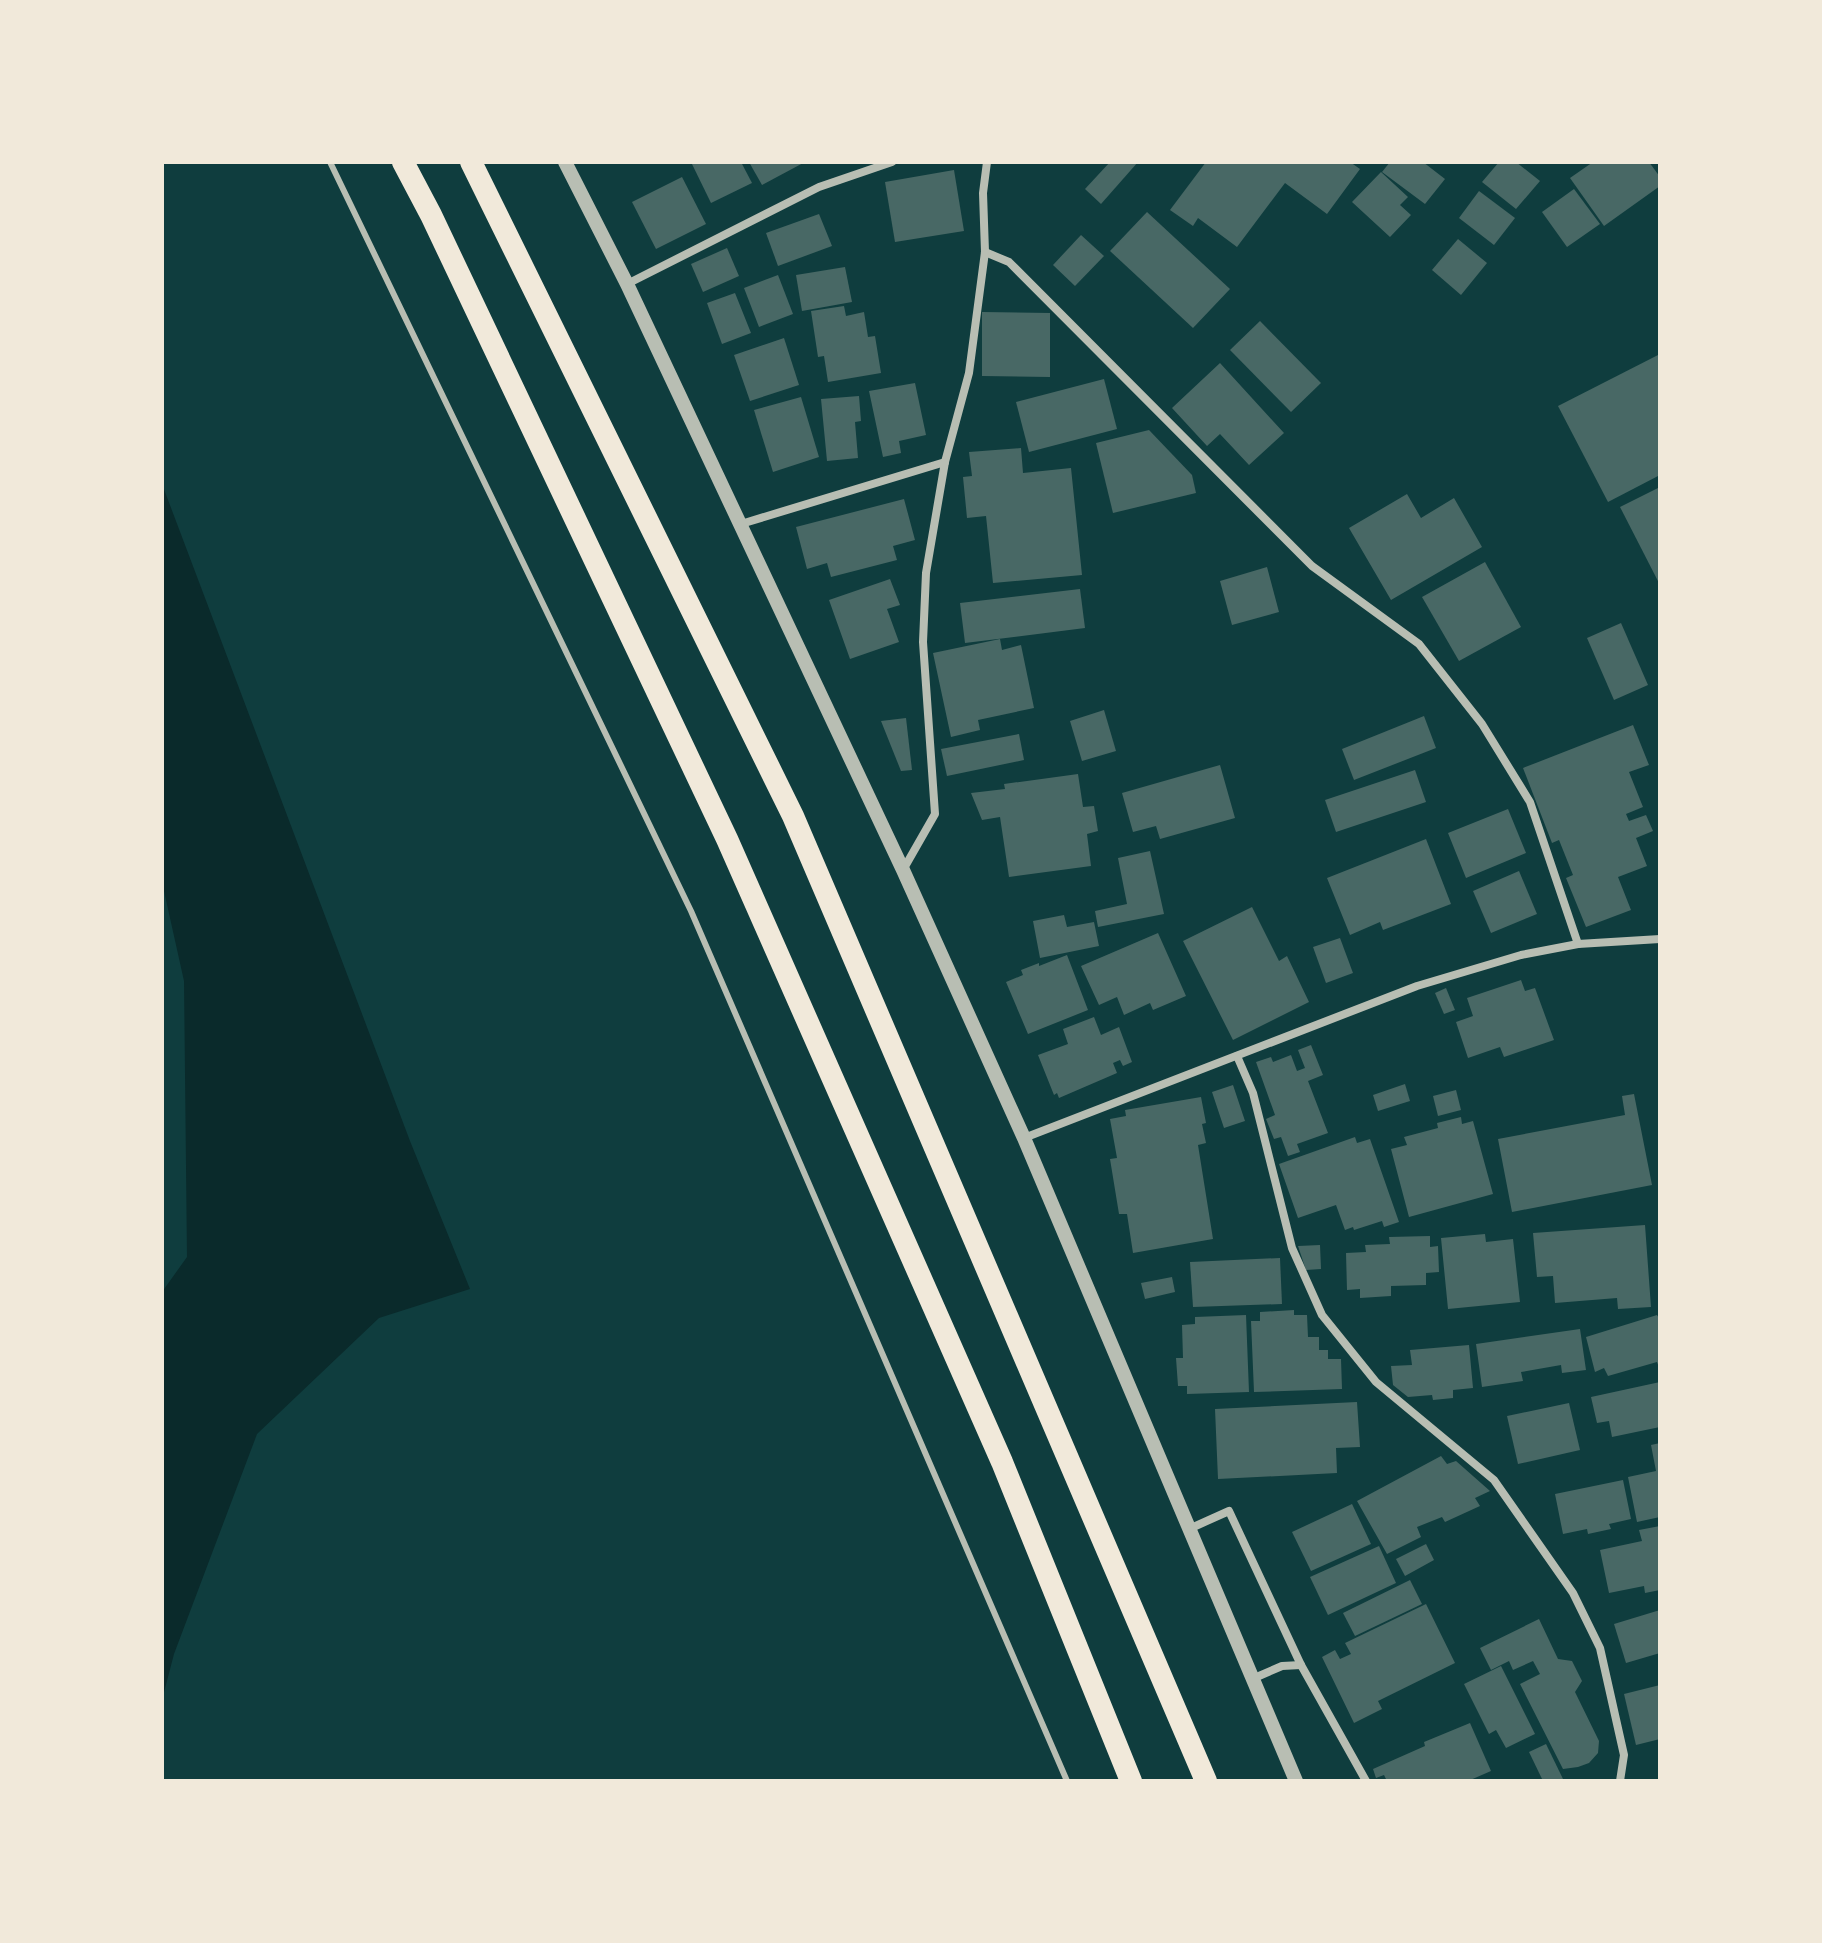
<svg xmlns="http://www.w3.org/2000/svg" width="1822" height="1943" viewBox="0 0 1822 1943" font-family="'Public Sans',sans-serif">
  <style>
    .water { fill: #0a2a2b }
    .building { fill: #486865 }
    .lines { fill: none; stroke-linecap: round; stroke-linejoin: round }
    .service { stroke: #b8beb3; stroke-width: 6 }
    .minor { stroke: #b8beb3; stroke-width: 8 }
    .tertiary { stroke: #b8beb3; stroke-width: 14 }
    .trunk { stroke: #f1e9da; stroke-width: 22 }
  </style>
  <rect width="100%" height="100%" fill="#0f3d3e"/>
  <polygon class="water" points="162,484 410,1141 470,1289 379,1318 257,1434 174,1654 162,1700 162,1292 187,1257 184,981 162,882"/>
  <g class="building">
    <polygon points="691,162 741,162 752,183 711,203"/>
    <polygon points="749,162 805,162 762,185"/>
    <polygon points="1110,162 1138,162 1101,204 1085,189"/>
    <polygon points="1206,162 1350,162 1360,169 1327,214 1285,183 1237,247 1198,218 1193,226 1170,210"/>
    <polygon points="1390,162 1423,162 1445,179 1425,204 1382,172"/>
    <polygon points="1499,162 1516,162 1540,181 1516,209 1482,182"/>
    <polygon points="1593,162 1649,162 1660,177 1660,186 1604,226 1570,178"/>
    <polygon points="954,170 964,231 895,242 885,182"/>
    <polygon points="1381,172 1408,197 1400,205 1411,215 1390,237 1352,202"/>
    <polygon points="682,177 706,224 656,249 632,202"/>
    <polygon points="1574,189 1600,224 1567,247 1542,212"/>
    <polygon points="1479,191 1515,218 1494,245 1459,218"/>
    <polygon points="1147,212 1230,289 1193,328 1110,251"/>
    <polygon points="819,214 832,246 778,266 766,233"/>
    <polygon points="1081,235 1104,256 1075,286 1053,265"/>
    <polygon points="1458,239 1487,263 1461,295 1432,270"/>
    <polygon points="727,248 739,276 703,292 691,264"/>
    <polygon points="845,267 852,302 802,311 796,275"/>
    <polygon points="778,275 793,314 759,327 744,288"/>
    <polygon points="735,293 751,333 722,344 707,303"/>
    <polygon points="844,306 846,316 864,312 868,337 875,336 881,373 828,382 824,356 818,357 811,311"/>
    <polygon points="982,312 1050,313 1050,377 982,376"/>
    <polygon points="1260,321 1321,383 1291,412 1230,350"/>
    <polygon points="784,338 799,385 750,401 734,355"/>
    <polygon points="1660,354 1660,475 1608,502 1558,406"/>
    <polygon points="1220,363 1284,433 1249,465 1220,434 1207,446 1172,408"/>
    <polygon points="1104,379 1117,429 1029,452 1016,402"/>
    <polygon points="915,383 926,435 899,441 901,453 883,457 869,391"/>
    <polygon points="859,396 861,421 855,422 858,458 827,461 821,399"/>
    <polygon points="801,397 819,457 773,472 754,410"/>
    <polygon points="1149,430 1192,475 1196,493 1113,513 1096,443"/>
    <polygon points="1021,448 1023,473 1071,468 1082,575 993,583 986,516 967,518 963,477 972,476 969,452"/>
    <polygon points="1660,487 1660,585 1620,507"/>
    <polygon points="1407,494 1421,518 1454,498 1482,547 1391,600 1349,528"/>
    <polygon points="904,499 915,540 893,546 897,560 831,577 827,563 807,569 796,527"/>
    <polygon points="1485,562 1521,627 1459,661 1422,597"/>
    <polygon points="1267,567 1279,612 1232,625 1220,581"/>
    <polygon points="890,579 900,605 887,609 899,642 850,659 829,600"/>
    <polygon points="1080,589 1085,628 965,643 960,603"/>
    <polygon points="1621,623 1648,685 1614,700 1587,638"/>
    <polygon points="1000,639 1002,650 1021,645 1034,708 978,720 980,730 951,737 933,653"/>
    <polygon points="1104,710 1116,751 1082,761 1070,721"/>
    <polygon points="1424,716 1436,748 1354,780 1342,749"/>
    <polygon points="906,718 912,770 901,771 881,721"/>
    <polygon points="1633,725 1649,765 1629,772 1643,807 1626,814 1629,821 1646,815 1653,831 1636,838 1647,866 1618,877 1631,910 1586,927 1566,878 1573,875 1559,840 1552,843 1523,768"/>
    <polygon points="1019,734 1024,760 947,776 941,749"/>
    <polygon points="1220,765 1235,818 1160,839 1156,826 1133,832 1122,793"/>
    <polygon points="1415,770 1426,802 1336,832 1325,800"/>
    <polygon points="1078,774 1083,807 1094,806 1098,831 1087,834 1091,866 1009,877 1000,817 982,820 971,793 1005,789 1004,784"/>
    <polygon points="1508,809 1526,853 1466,878 1448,833"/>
    <polygon points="1426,839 1451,904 1383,930 1380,922 1350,935 1327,878"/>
    <polygon points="1150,851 1164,914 1098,927 1095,911 1127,904 1118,858"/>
    <polygon points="1519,871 1537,914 1491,933 1473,891"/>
    <polygon points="1252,907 1279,961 1287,956 1309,1002 1233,1040 1183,941"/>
    <polygon points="1064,915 1067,927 1094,922 1099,946 1040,958 1033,921"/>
    <polygon points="1158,933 1186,996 1153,1010 1150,1003 1124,1015 1117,997 1099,1005 1081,966"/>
    <polygon points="1340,938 1353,973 1326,983 1313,947"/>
    <polygon points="1067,955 1088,1010 1028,1034 1006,982 1023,975 1021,970 1039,963 1039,966"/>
    <polygon points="1521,980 1525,991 1535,988 1554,1040 1504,1057 1500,1047 1468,1058 1456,1022 1473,1016 1467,998"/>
    <polygon points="1446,988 1455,1010 1444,1014 1435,993"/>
    <polygon points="1094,1017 1101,1035 1119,1027 1132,1062 1123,1066 1120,1060 1113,1063 1117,1073 1059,1098 1057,1093 1054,1095 1038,1055 1068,1044 1063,1029"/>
    <polygon points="1311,1045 1323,1075 1308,1081 1328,1133 1297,1144 1300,1152 1288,1156 1281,1137 1274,1139 1266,1119 1275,1115 1256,1062 1271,1057 1273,1062 1291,1055 1297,1071 1305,1068 1298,1050"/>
    <polygon points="1405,1084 1410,1101 1378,1111 1373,1095"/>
    <polygon points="1233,1085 1245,1121 1224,1128 1212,1092"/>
    <polygon points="1456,1090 1461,1110 1438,1116 1433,1096"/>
    <polygon points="1634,1094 1652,1185 1512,1212 1498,1139 1625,1115 1622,1096"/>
    <polygon points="1201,1097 1206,1123 1202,1124 1206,1143 1198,1145 1213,1239 1133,1253 1127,1214 1119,1214 1110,1159 1117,1158 1110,1119 1126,1116 1125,1110"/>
    <polygon points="1461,1117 1462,1124 1473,1121 1493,1194 1409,1217 1391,1149 1407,1145 1404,1137 1438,1128 1437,1123"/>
    <polygon points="1355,1137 1357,1143 1370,1139 1399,1222 1384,1227 1382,1221 1354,1230 1353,1227 1345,1230 1336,1205 1298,1218 1279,1164"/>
    <polygon points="1645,1225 1651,1307 1618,1309 1617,1298 1555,1303 1553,1276 1537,1277 1533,1233"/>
    <polygon points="1485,1234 1486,1242 1513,1239 1520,1302 1448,1309 1441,1238"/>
    <polygon points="1430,1236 1430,1247 1438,1246 1439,1272 1426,1273 1426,1285 1391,1286 1391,1296 1360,1298 1360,1289 1347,1290 1346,1253 1366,1252 1365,1245 1390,1244 1389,1237"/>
    <polygon points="1320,1245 1321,1269 1306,1270 1298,1246"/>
    <polygon points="1280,1258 1282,1304 1193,1307 1190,1262"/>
    <polygon points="1172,1277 1175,1292 1145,1299 1141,1283"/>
    <polygon points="1294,1310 1294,1315 1307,1315 1308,1337 1319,1337 1319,1350 1328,1350 1328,1359 1341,1359 1342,1389 1254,1392 1251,1321 1260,1321 1260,1312"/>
    <polygon points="1246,1315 1249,1392 1187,1394 1187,1386 1178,1386 1176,1358 1183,1358 1182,1325 1195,1324 1195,1317"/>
    <polygon points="1657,1315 1660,1320 1660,1370 1657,1362 1608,1376 1604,1368 1595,1372 1586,1337"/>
    <polygon points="1580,1329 1586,1370 1562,1373 1561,1365 1521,1372 1523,1381 1482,1387 1476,1344"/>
    <polygon points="1469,1345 1473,1388 1453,1390 1453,1398 1433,1400 1432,1395 1408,1397 1393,1385 1391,1366 1412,1365 1410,1350"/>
    <polygon points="1660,1382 1660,1427 1612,1437 1609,1421 1597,1423 1591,1397"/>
    <polygon points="1357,1402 1360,1447 1336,1448 1337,1473 1218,1479 1215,1409"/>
    <polygon points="1569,1403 1580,1450 1518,1464 1507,1416"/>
    <polygon points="1660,1443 1660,1517 1637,1522 1628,1477 1656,1471 1651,1445"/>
    <polygon points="1441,1456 1447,1464 1456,1461 1490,1491 1475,1498 1480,1506 1445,1522 1442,1517 1417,1527 1421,1537 1387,1554 1357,1501"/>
    <polygon points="1623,1480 1631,1519 1609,1524 1611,1529 1588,1534 1587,1529 1563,1534 1555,1494"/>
    <polygon points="1352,1504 1371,1544 1311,1571 1292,1532"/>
    <polygon points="1660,1526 1660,1590 1645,1593 1644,1586 1609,1593 1600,1550 1642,1541 1639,1530"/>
    <polygon points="1426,1544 1434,1560 1405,1576 1396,1559"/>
    <polygon points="1379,1546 1396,1583 1328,1615 1310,1577"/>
    <polygon points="1410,1580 1422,1604 1355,1636 1343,1613"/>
    <polygon points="1426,1604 1455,1663 1378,1701 1382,1709 1354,1723 1322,1657 1335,1650 1340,1659 1351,1654 1345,1643"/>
    <polygon points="1660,1610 1660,1653 1626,1663 1614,1624"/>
    <polygon points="1539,1619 1558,1659 1572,1661 1582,1681 1575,1692 1599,1741 1598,1753 1589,1763 1578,1767 1563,1769 1520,1684 1540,1674 1533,1661 1513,1670 1509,1661 1491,1670 1480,1648"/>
    <polygon points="1501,1666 1535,1734 1506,1748 1496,1730 1489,1734 1464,1684"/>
    <polygon points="1660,1685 1660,1739 1636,1745 1624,1694"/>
    <polygon points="1470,1723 1491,1771 1468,1781 1387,1781 1384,1775 1376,1778 1373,1769 1425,1746 1424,1742"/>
    <polygon points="1546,1744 1564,1781 1543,1781 1529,1752"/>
  </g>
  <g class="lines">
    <polyline class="service" points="330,162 691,911 1067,1781"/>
    <g class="minor">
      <polyline points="985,252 1009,262 1312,566 1419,644 1482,724 1530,802 1578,944"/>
      <polyline points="627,284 819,187 892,162"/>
      <polyline points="741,524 945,462"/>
      <polyline points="903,870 935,814 923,642 926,573 945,462 969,373 985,252 983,193 987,162"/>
      <polyline points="1237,1056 1253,1093 1292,1248 1322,1315 1376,1382 1494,1480 1573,1593 1600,1648 1624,1755 1620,1781"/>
      <polyline points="1024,1138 1417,986 1521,955 1578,944 1660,939"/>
      <polyline points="1189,1529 1229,1511 1301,1665 1366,1781"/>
      <polyline points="1252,1679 1282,1666 1301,1665"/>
    </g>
    <polyline class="tertiary" points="565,162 627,284 903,870 1024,1138 1296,1781"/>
    <g class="trunk">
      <polyline points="403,162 431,215 727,839 1002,1462 1131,1781"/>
      <polyline points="471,162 793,816 1206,1781"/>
    </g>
  </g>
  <rect width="1822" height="1943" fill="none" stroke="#f1e9da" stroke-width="328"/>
</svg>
